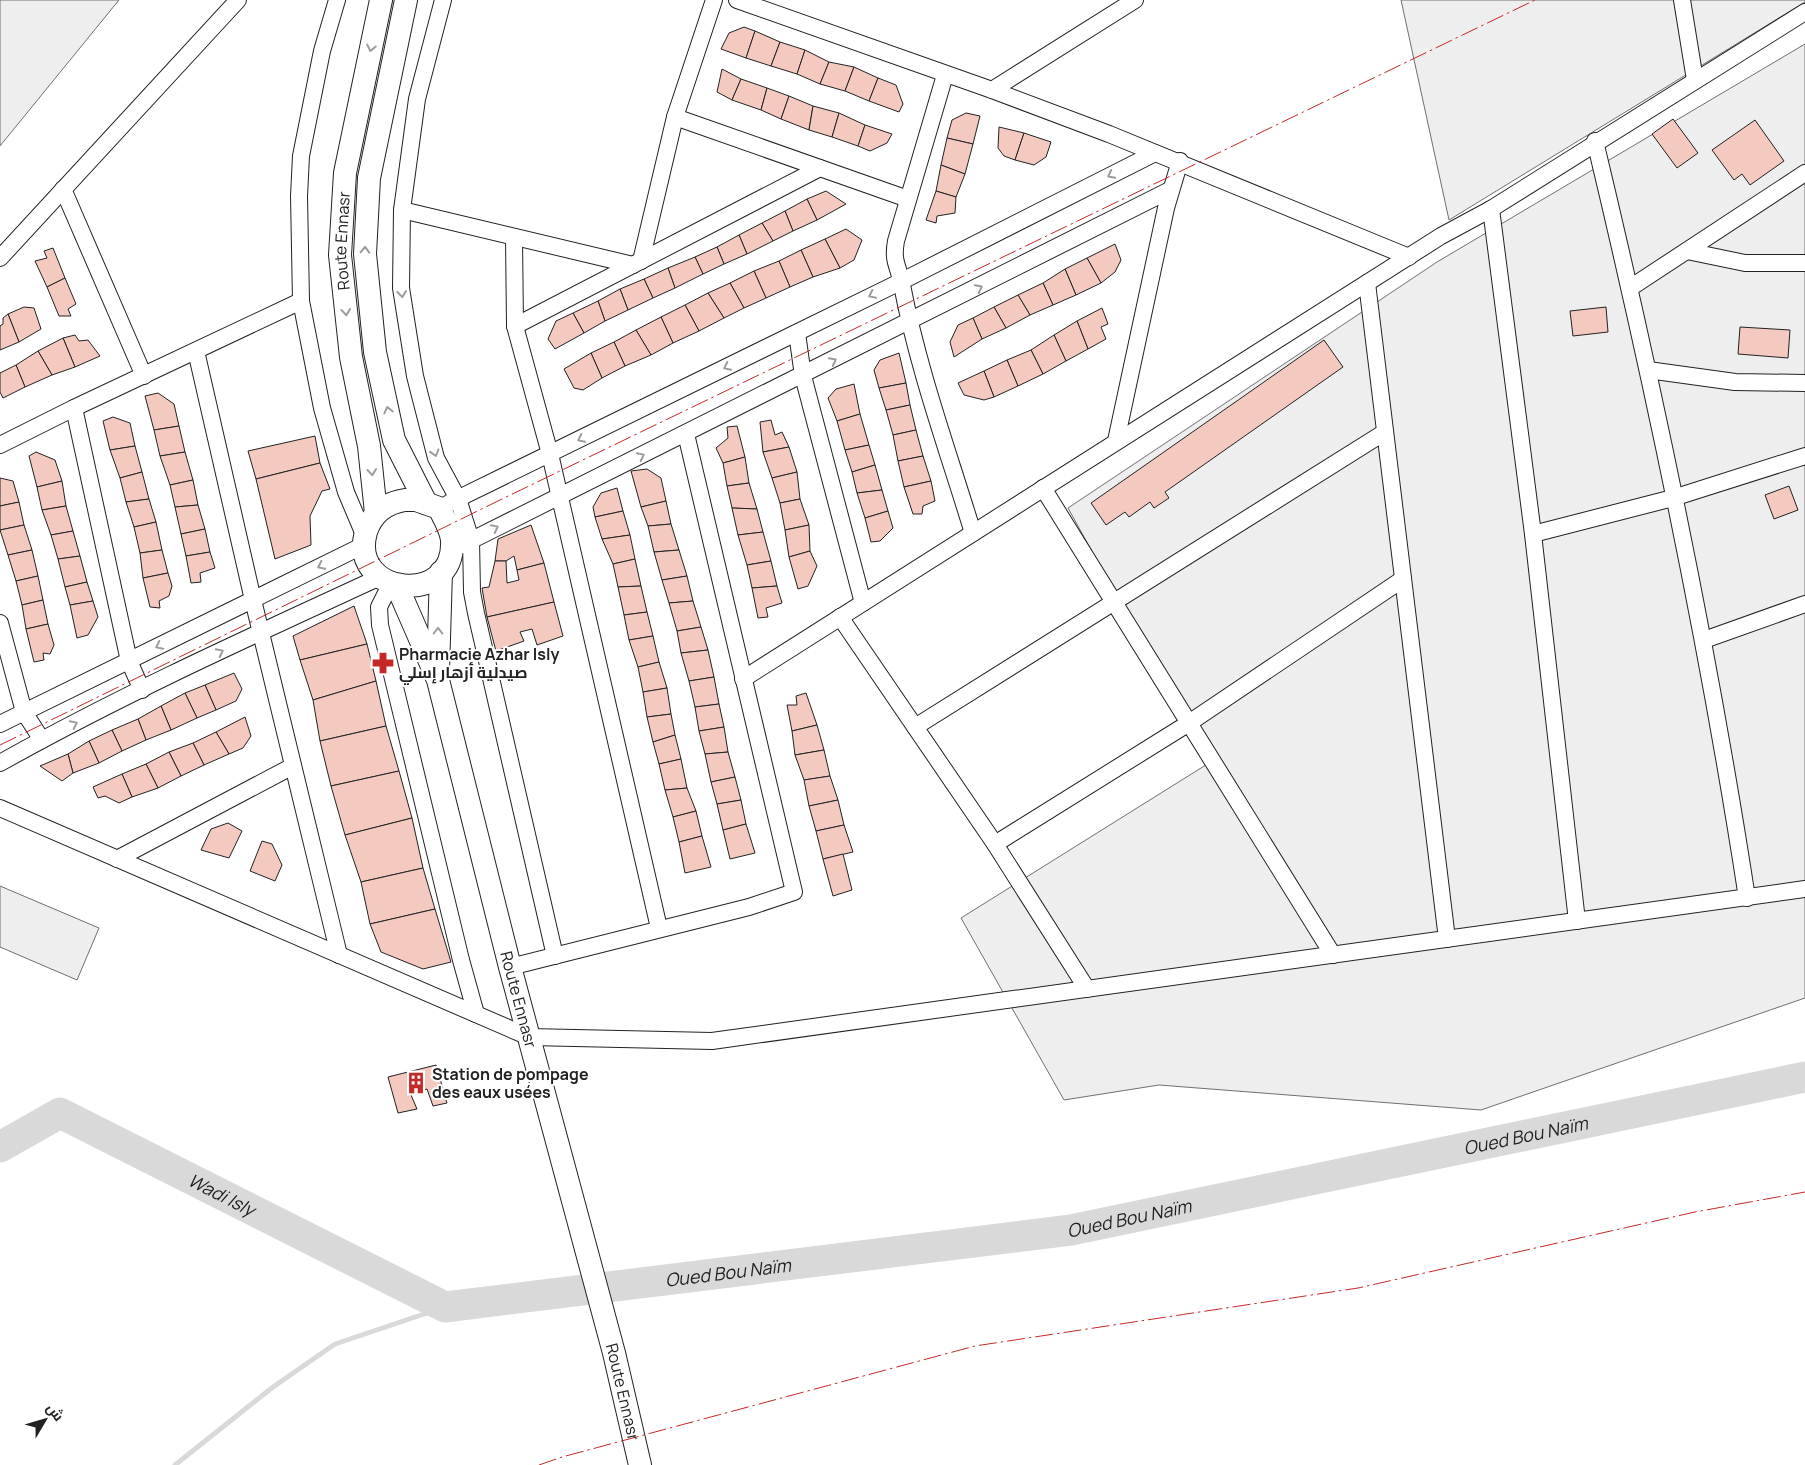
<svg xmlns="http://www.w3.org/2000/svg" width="1805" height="1465" viewBox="0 0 1805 1465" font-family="Manrope,Cairo,sans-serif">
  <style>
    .green { fill: #eee; stroke: #6f6f6f }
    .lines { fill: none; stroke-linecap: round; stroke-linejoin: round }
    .stream { stroke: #d9d9d9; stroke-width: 5 }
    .river { stroke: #d9d9d9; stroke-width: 31 }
    .building { fill: #f3c9c0; stroke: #222 }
    .minor-casing { stroke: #222; stroke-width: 18 }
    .secondary-casing { stroke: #222; stroke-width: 24 }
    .minor { stroke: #fff; stroke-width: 16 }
    .secondary { stroke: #fff; stroke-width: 22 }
    .power { stroke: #c62828; stroke-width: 1; stroke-dasharray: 18 4 2.5 4; stroke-linecap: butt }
    .oneway { stroke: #9c9c9c }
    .labels { text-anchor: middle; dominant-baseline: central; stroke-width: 4; stroke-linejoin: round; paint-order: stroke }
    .street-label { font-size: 16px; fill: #222; stroke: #fff }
    .poi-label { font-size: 16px; font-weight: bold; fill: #222; stroke: #fff; text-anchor: start }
    .water-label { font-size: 18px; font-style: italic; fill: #222; stroke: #fff }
  </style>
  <rect width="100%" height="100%" fill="#fff"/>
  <g class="green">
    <polygon points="0,0 119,0 0,146"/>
    <polygon points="1401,0 1805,0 1805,2 1449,220"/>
    <polygon points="1805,44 1805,998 1481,1110 1159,1085 1064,1100 961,918 1209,763 1068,508 1437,262"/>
    <polygon points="0,886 99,928 77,980 0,947"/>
  </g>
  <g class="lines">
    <polyline class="stream" points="175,1465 273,1387 335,1344 445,1307"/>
    <path class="river" id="s1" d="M 0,1147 L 60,1113 L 445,1307 L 1071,1230 L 1805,1077"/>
  </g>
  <g class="building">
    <polygon points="744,27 755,31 746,58 721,49 729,33"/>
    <polygon points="755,31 780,42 771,66 746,58"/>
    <polygon points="780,42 805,50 797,74 771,66"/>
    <polygon points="805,50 829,62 820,84 797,74"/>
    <polygon points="829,62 854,67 845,91 820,84"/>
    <polygon points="854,67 878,78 869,101 845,91"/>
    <polygon points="722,69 741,79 732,100 717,92"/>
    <polygon points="878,78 896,85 903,104 899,112 869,101"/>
    <polygon points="741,79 767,88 761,110 732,100"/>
    <polygon points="767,88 789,96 781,119 761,110"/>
    <polygon points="789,96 813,106 809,130 781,119"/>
    <polygon points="813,106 839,113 832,137 809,130"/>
    <polygon points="839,113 865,125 858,146 832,137"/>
    <polygon points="966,113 980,116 973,144 947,138 952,120"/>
    <polygon points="1673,119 1698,153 1677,168 1652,134"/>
    <polygon points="1755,120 1784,161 1750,185 1742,174 1734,180 1712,150"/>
    <polygon points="865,125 892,134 887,143 870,151 858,146"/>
    <polygon points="999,127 1024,133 1015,160 1004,156 998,148"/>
    <polygon points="1024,133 1051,142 1046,157 1034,165 1015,160"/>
    <polygon points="947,138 973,144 965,174 941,165"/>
    <polygon points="941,165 965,174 956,197 936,191"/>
    <polygon points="826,191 846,204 817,220 807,199"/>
    <polygon points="936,191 956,197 955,213 937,216 936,223 926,220"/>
    <polygon points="807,199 817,220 793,231 785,211"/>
    <polygon points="785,211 793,231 773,241 762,223"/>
    <polygon points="762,223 773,241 747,254 739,235"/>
    <polygon points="846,229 862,240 854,260 840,268 825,239"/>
    <polygon points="739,235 747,254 724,264 717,247"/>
    <polygon points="825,239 840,268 813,277 801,250"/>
    <polygon points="1115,244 1121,260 1115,272 1101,283 1087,258"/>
    <polygon points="717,247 724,264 703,274 695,257"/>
    <polygon points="53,248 65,278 47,287 35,261 47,258 44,251"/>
    <polygon points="801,250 813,277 790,287 779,261"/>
    <polygon points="695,257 703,274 675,288 668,268"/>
    <polygon points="1087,258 1101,283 1076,295 1065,269"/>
    <polygon points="779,261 790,287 766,298 754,271"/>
    <polygon points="668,268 675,288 653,298 644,279"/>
    <polygon points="1065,269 1076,295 1053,305 1043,283"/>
    <polygon points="754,271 766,298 744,308 730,283"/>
    <polygon points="65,278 76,304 68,309 71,316 59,316 47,287"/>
    <polygon points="644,279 653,298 628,310 620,289"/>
    <polygon points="730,283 744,308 724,318 708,293"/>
    <polygon points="1043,283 1053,305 1030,315 1018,295"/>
    <polygon points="620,289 628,310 605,321 598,301"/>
    <polygon points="708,293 724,318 699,331 685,305"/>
    <polygon points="1018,295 1030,315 1006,328 994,307"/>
    <polygon points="598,301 605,321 584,333 573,313"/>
    <polygon points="685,305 699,331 673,343 661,317"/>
    <polygon points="24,307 34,308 41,329 19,342 8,314"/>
    <polygon points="994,307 1006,328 982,339 973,318"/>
    <polygon points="1606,307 1608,332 1573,336 1570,311"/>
    <polygon points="1102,308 1108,324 1101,327 1106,339 1088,349 1077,321"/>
    <polygon points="573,313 584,333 555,349 548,339 556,321"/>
    <polygon points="8,314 19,342 0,350 0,326 3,324 3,318"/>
    <polygon points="661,317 673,343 651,355 636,330"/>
    <polygon points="973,318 982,339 954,357 950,342 958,325"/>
    <polygon points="1077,321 1088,349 1066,361 1054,335"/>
    <polygon points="1740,327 1790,330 1788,358 1738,354"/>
    <polygon points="636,330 651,355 625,366 614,342"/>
    <polygon points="75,335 79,341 88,340 100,356 75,367 63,338"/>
    <polygon points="1054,335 1066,361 1043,374 1031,350"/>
    <polygon points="63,338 75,367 52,375 38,351"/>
    <polygon points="1324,340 1343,367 1165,492 1169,498 1154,508 1150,502 1129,517 1125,512 1106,525 1091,503"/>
    <polygon points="614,342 625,366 602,378 591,353"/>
    <polygon points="1031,350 1043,374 1018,386 1007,360"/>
    <polygon points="38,351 52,375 25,387 16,365"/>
    <polygon points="591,353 602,378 583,390 574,388 564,369"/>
    <polygon points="899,353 906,383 879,388 874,370 880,360"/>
    <polygon points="1007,360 1018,386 994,397 984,371"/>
    <polygon points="16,365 25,387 3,398 0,392 0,373"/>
    <polygon points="984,371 994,397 984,400 964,395 958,383"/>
    <polygon points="906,383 910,405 886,410 879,388"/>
    <polygon points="854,384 860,414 837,421 828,398 836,389"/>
    <polygon points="158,393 174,404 179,426 154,430 145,396"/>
    <polygon points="910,405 916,430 893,435 886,410"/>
    <polygon points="860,414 869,445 845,450 837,421"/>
    <polygon points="113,417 130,423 135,446 110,450 103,421"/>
    <polygon points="771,420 775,435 782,432 789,447 763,452 760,422"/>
    <polygon points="179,426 185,452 160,456 154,430"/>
    <polygon points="737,426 745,457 723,463 716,448 728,438 727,427"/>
    <polygon points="916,430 923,456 898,461 893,435"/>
    <polygon points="315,436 320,463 256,479 248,451"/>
    <polygon points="869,445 875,465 852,472 845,450"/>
    <polygon points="135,446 142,472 120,478 110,450"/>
    <polygon points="789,447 797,472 772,478 763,452"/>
    <polygon points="36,452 55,460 62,481 37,487 29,456"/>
    <polygon points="185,452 193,480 170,485 160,456"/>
    <polygon points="923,456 931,481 904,487 898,461"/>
    <polygon points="745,457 749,483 727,486 723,463"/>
    <polygon points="320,463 330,489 322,491 310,516 311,545 275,559 256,479"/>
    <polygon points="875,465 882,490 857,493 852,472"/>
    <polygon points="647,469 661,478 666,501 641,507 631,471"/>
    <polygon points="142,472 149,499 126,502 120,478"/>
    <polygon points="797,472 800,499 780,503 772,478"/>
    <polygon points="0,478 13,481 19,502 0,506"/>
    <polygon points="193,480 198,505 175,507 170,485"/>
    <polygon points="62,481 66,506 42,510 37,487"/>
    <polygon points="931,481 935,501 923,506 922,514 913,514 904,487"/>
    <polygon points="749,483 757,509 732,508 727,486"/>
    <polygon points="1789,486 1798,510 1774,519 1765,495"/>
    <polygon points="617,488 623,511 595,517 593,507 601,493"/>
    <polygon points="882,490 888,511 865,518 857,493"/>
    <polygon points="149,499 156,522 134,527 126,502"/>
    <polygon points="800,499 809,525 785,530 780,503"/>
    <polygon points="666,501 671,524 648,526 641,507"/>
    <polygon points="19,502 24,525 0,530 0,506"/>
    <polygon points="198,505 205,529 181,534 175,507"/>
    <polygon points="66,506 73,531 51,535 42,510"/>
    <polygon points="732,508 757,509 763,532 738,535"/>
    <polygon points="623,511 630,535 602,539 595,517"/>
    <polygon points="888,511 893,528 880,541 871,542 865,518"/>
    <polygon points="156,522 162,550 140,553 134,527"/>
    <polygon points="671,524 679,550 654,552 648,526"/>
    <polygon points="24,525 32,550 8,555 0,530"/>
    <polygon points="531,525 544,563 517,570 514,556 506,561 495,561 498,539"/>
    <polygon points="809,525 810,551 789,557 785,530"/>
    <polygon points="205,529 210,552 186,556 181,534"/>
    <polygon points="73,531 80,556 58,559 51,535"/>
    <polygon points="763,532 771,561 747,565 738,535"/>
    <polygon points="630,535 635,559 613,564 602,539"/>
    <polygon points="32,550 38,576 16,581 8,555"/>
    <polygon points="162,550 168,573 143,578 140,553"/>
    <polygon points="679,550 687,576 662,580 654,552"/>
    <polygon points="810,551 817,566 808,586 798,589 789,557"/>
    <polygon points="210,552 215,568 200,573 201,582 191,583 186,556"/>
    <polygon points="80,556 87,582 65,587 58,559"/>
    <polygon points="635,559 641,586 618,587 613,564"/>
    <polygon points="495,561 506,561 507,583 519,580 517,570 544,563 554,602 487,617 482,588 489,587"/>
    <polygon points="771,561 777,586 752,588 747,565"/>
    <polygon points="168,573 172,586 169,596 159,601 160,608 150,607 143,578"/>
    <polygon points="38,576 43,600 22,605 16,581"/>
    <polygon points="687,576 693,601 669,603 662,580"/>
    <polygon points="87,582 93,601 70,605 65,587"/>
    <polygon points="641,586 647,612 624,615 618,587"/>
    <polygon points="777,586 782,603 766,608 768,617 758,618 752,588"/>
    <polygon points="43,600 48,624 26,629 22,605"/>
    <polygon points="93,601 98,617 88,635 77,638 70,605"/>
    <polygon points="693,601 701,627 677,631 669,603"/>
    <polygon points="554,602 563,636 537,645 532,629 520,632 524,641 496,651 487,617"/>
    <polygon points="354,606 367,644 300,660 293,636"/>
    <polygon points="647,612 653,636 629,640 624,615"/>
    <polygon points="48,624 54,645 50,654 43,653 44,660 34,662 26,629"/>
    <polygon points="701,627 708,650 681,653 677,631"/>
    <polygon points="653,636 659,662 638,667 629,640"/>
    <polygon points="367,644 376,681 313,700 300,660"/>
    <polygon points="708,650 714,677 689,681 681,653"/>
    <polygon points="659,662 667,688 643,692 638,667"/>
    <polygon points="234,673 242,689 236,701 216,710 205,685"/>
    <polygon points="714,677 719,704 695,707 689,681"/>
    <polygon points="376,681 386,726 320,741 313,700"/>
    <polygon points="205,685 216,710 197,718 185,693"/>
    <polygon points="667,688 671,714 647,717 643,692"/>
    <polygon points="185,693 197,718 171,730 161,706"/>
    <polygon points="806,693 817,725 792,731 787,705 797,705 796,696"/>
    <polygon points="719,704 724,727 699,731 695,707"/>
    <polygon points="161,706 171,730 146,740 138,719"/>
    <polygon points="671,714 675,735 653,742 647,717"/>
    <polygon points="245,717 251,736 243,748 229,754 216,732"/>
    <polygon points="138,719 146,740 122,751 112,730"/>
    <polygon points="817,725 824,750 795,755 792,731"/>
    <polygon points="386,726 399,771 331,786 320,741"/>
    <polygon points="724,727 728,752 705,754 699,731"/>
    <polygon points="112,730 122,751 99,763 89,741"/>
    <polygon points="216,732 229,754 204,765 193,743"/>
    <polygon points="675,735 681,759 659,764 653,742"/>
    <polygon points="89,741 99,763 73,773 68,754"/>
    <polygon points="193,743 204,765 181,776 169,752"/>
    <polygon points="824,750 830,776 804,780 795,755"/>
    <polygon points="169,752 181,776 158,788 146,764"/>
    <polygon points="728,752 735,777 711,782 705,754"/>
    <polygon points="68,754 73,773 62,781 40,766"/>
    <polygon points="681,759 687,788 665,790 659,764"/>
    <polygon points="146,764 158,788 132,797 122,774"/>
    <polygon points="399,771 412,818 345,835 331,786"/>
    <polygon points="122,774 132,797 119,803 105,796 98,798 93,787"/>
    <polygon points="830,776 838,800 809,806 804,780"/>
    <polygon points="735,777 741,800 717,804 711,782"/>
    <polygon points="687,788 696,811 673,817 665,790"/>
    <polygon points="741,800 746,824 723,830 717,804"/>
    <polygon points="838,800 844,825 816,831 809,806"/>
    <polygon points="696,811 702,836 679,842 673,817"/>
    <polygon points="412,818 423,868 361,882 345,835"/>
    <polygon points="228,823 242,831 229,858 201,850 211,829"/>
    <polygon points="746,824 755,853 730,859 723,830"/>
    <polygon points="844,825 853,852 823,859 816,831"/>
    <polygon points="702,836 711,867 685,873 679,842"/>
    <polygon points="262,841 272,844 282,865 275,881 250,871"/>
    <polygon points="843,854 852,890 833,896 823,859"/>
    <polygon points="423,868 435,909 370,924 361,882"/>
    <polygon points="435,909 451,962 423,969 381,952 370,924"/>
    <polygon points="436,1065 447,1103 433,1106 427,1089 411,1095 417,1109 398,1113 388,1077"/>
  </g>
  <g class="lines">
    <g class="minor-casing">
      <g id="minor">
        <polyline points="337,0 322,51 301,156 299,196 301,301 322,408 346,492 365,537"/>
        <polyline points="443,0 417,99 402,210 401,288 415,376 436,458 458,499 471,540 472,592 476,613 555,956"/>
        <polyline points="737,0 992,90 1109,134 1409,257"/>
        <polyline points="1682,0 1695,80"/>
        <path d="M 945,75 L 896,241 C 892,263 899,266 902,285 C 918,369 948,451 973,533"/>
        <polyline points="992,90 1135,0"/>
        <polyline points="675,117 908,199"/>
        <path d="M 1595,141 C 1655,392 1708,644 1747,898"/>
        <polyline points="63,189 144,376"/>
        <polyline points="1491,209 1533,534 1577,921"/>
        <polyline points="402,210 633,265"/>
        <polyline points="514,237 515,326 550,454 659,928"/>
        <polyline points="1687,251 1745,263 1805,263"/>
        <polyline points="0,258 238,0"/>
        <polyline points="641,261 675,117 714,0"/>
        <polyline points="1367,283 1447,939"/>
        <polyline points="1630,288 1805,173"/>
        <polyline points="515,326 820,168"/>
        <polyline points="797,333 803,376 863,603"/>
        <polyline points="196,351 253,600 339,955"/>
        <polyline points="1648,370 1735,382 1805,383"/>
        <polyline points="74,408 129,661 142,690"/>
        <polyline points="1116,441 1166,208 1180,161"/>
        <polyline points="0,445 74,408 301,301"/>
        <polyline points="1043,488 1333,955"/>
        <polyline points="449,503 902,281 1155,153"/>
        <polyline points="1533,534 1673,498 1805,456"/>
        <polyline points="462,545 1170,190"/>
        <polyline points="391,583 379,607 380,625 461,960 476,1014"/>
        <polyline points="840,617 995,844 1087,989"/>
        <polyline points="0,623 24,712 42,740"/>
        <polyline points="1704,640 1805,604"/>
        <polyline points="743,679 1441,236 1491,209 1805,12"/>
        <polyline points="0,724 364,545"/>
        <polyline points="915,727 1385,432"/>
        <path d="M 0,763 C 123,694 252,636 380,577"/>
        <polyline points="0,808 529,1037 712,1041 1805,889"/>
        <polyline points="995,844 1189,723 1403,579"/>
        <polyline points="117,859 293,766"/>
        <polyline points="510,967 749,907 794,892 686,434"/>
      </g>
    </g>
    <g class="secondary-casing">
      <g id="secondary">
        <polyline points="406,0 369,178 365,254 375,352 394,440 426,503"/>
        <path d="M 405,500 L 416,500 L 439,508 C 444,518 451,529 452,540 C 456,608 348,596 366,532 C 372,513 386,503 405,500 Z"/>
        <path id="s2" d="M 376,513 L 369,446 L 351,357 L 340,255 L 345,173 L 381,0"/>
        <path id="s3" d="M 397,586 L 438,680 L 510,967 L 614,1353 L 640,1465"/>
        <polyline points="438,671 441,572"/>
      </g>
    </g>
    <use href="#minor" class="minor"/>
    <use href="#secondary" class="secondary"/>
    <g class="power">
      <polyline points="0,745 500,500 1535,0"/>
      <polyline points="539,1465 562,1457 975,1346 1358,1288 1695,1212 1805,1192"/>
    </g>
  </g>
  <defs><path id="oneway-chevron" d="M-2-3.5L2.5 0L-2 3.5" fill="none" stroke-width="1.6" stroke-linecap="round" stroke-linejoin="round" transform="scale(1.25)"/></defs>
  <g class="oneway">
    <use href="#oneway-chevron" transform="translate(371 48) rotate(102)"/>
    <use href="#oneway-chevron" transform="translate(1111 175) rotate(153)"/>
    <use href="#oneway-chevron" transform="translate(365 250) rotate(-89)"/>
    <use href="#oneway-chevron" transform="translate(979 288) rotate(-27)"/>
    <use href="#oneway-chevron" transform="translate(402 294) rotate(83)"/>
    <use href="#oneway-chevron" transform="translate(872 295) rotate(154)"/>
    <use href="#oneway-chevron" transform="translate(346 312) rotate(84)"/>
    <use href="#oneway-chevron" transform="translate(833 361) rotate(-27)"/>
    <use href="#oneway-chevron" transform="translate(727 367) rotate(154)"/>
    <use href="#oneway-chevron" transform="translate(388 410) rotate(-103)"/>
    <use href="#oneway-chevron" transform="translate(581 439) rotate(154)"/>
    <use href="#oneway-chevron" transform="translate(435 453) rotate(73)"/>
    <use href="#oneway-chevron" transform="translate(641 456) rotate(-26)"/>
    <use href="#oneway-chevron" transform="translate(372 472) rotate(84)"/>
    <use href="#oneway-chevron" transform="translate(495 528) rotate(-26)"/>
    <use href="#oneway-chevron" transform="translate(321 566) rotate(154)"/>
    <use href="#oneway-chevron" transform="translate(438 631) rotate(-90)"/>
    <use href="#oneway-chevron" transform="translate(159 646) rotate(154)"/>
    <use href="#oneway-chevron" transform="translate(220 652) rotate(-26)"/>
    <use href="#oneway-chevron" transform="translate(74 724) rotate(-26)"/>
  </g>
  <defs>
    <g id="pharmacy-bare" transform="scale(1.725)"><path d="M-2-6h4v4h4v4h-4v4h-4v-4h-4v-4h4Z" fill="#c62828" stroke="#fff" stroke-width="2.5" paint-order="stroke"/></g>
    <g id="building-bare" transform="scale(1.725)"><path d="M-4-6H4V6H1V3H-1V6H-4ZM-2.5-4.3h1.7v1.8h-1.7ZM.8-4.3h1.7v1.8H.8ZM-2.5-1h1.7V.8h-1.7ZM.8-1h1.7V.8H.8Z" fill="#c62828" stroke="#fff" stroke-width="2.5" paint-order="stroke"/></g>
  </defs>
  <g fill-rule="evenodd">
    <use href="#pharmacy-bare" x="383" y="663"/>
    <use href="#building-bare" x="416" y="1083"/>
  </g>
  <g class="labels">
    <g class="street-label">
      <text stroke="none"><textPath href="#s2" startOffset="275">Route Ennasr</textPath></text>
      <text stroke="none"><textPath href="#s3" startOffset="432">Route Ennasr</textPath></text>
      <text stroke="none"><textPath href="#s3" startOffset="838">Route Ennasr</textPath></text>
    </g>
    <g class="poi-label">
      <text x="399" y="654">Pharmacie Azhar Isly<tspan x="399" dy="18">صيدلية أزهار إسلي</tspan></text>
      <text x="432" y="1074">Station de pompage<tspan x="432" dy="18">des eaux usées</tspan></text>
    </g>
    <g class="water-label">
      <text stroke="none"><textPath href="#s1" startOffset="1595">Oued Bou Naïm</textPath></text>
      <text stroke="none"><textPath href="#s1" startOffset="250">Wadi Isly</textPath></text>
      <text stroke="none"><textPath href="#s1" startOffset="1190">Oued Bou Naïm</textPath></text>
      <text stroke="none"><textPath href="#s1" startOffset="785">Oued Bou Naïm</textPath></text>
    </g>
  </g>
  <g transform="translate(45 1420) rotate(52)" stroke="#ffffff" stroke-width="4" paint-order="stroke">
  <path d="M0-4L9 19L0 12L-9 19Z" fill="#222222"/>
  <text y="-8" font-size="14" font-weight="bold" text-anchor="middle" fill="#222222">ش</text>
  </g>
</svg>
